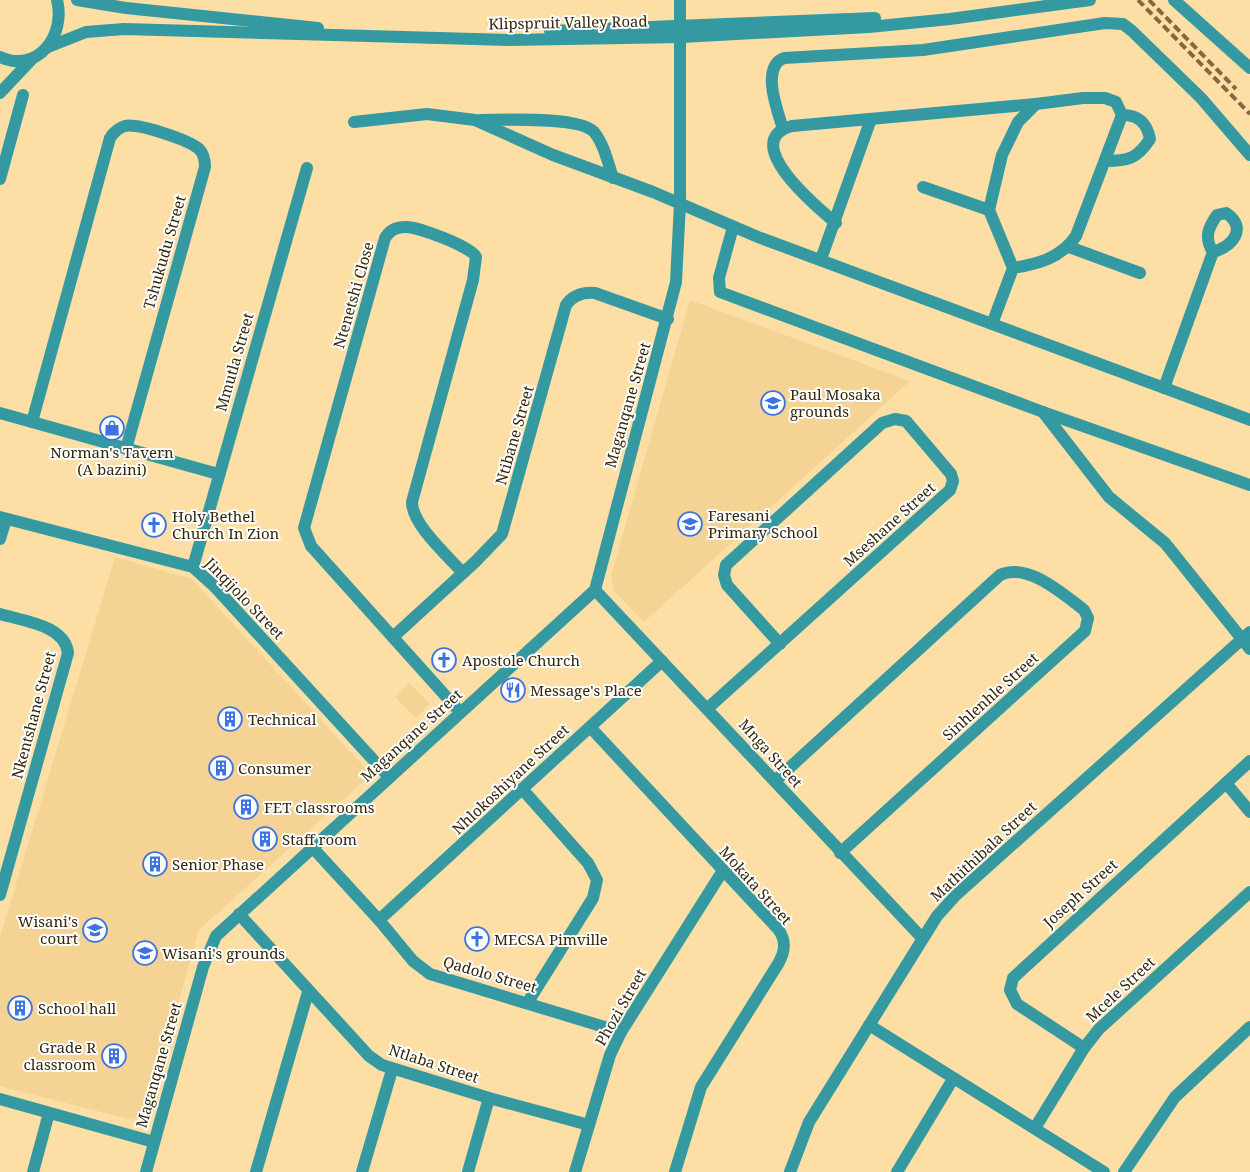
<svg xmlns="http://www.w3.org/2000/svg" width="1250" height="1172" viewBox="0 0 1250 1172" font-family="'Noto Serif',serif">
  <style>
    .built { fill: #f5d394 }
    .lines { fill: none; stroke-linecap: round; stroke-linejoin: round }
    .minor { stroke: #3499a1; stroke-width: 12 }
    .rail { stroke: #7f6a41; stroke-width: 4; stroke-dasharray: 8 4; stroke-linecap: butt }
    .labels { text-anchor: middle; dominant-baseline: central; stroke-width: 4; stroke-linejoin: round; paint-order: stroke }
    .street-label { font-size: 15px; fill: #352607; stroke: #fff }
    .poi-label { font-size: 15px; fill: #352607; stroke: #fff; text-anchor: start }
  </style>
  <rect width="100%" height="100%" fill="#fddea5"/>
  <g class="built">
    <polygon points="690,300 910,381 644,622 614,591 611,576"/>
    <polygon points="115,557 192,579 366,769 364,781 199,930 147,1114 132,1120 0,1086 0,937"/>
    <polygon points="409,683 430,704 416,718 395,697"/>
  </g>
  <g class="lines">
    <g class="minor">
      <polyline points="77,0 126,8 318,28"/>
      <polyline points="1174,0 1250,68"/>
      <polyline points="550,31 875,18"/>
      <polyline points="48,47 86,32 124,29 509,40 682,37 869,27 950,19 1090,0"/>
      <path d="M 0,57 C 38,74 66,35 57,0"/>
      <polyline points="0,93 32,59"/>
      <path d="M 480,120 C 502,120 580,116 594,132 C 604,144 608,163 613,178"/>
      <polyline points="354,122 427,114 475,120 553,155 653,192 758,237 1250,420"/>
      <path d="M 783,129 C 778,112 760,67 784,58 L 923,50 L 1105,23 L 1123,24 L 1132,31 L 1201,98 L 1250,155"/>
      <path d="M 1105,161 C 1128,161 1137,159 1150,139 C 1147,123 1139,115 1122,115"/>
      <polyline points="0,179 23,95"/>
      <polyline points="923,187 989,210"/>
      <path d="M 836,223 C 818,208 737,141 792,126 L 1036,104"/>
      <polyline points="733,227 719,278 720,292 1043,412 1250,485"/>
      <polyline points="1069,247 1140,273"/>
      <polyline points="821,259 871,119"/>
      <path d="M 992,324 L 1013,268 L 989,210 L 1002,155 L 1018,122 L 1036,104 L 1083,98 L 1105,98 L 1116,102 L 1122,115 L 1076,236 C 1061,258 1038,264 1013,268"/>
      <path d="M 1164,388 L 1213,252 C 1204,238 1208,228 1217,215 L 1226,213 C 1248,228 1233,246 1213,252"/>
      <polyline points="1043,412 1109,497 1165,543 1250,649"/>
      <polyline points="0,413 218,474"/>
      <path d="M 32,422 L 110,138 C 114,132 118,128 125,126 C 138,123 189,140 199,149 C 204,154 205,160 205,167 L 126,449"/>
      <polyline points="0,517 193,567 214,586 389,777"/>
      <polyline points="0,539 6,519"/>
      <polyline points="193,567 307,168"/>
      <polyline points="595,590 922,938"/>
      <path d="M 0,614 C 23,621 65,625 68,653 L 0,895"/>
      <path d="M 393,637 L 475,562 L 502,534 L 566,305 C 573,295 583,292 595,293 L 668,319"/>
      <polyline points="708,708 950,490 953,481 951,474 906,421 895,419 882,423 726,565 724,575 727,585 780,644"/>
      <path d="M 460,712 L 311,546 L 304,528 L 385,238 C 389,231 396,227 405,227 C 417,226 472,247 476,257 L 473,280 L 412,502 C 412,525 448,556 463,573"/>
      <path d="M 590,727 L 778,929 C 787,941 785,952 778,964 L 701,1087 L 675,1172"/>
      <path d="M 775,781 L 1000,575 C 1027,562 1062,593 1084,610 L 1088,618 L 1085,631 L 840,853"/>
      <polyline points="1226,783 1250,812"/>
      <polyline points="523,790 588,863 597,880 593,898 528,1002"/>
      <polyline points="312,847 379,920 413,961 430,974 621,1032"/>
      <polyline points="239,914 369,1056 382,1065 489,1098 589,1125"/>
      <polyline points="379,920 662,661"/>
      <polyline points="869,1025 1104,1172"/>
      <polyline points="1084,1048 1017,1004 1010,990 1013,978 1250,761"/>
      <polyline points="0,1099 154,1142"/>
      <polyline points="1035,1128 1084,1048 1099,1029 1250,892"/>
      <polyline points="33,1172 49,1113"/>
      <polyline points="146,1172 203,967 216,936 595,590 676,282 680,203 680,0"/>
      <polyline points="256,1172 308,992"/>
      <polyline points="362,1172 392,1070"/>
      <polyline points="468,1172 489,1098"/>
      <polyline points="575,1172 610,1055 621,1032 722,872"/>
      <polyline points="790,1172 809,1122 937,916 956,895 1250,632"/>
      <polyline points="897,1172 953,1079"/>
      <polyline points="1124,1172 1175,1097 1250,1027"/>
    </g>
    <g class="rail">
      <polyline points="1138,0 1250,114"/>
      <polyline points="1149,0 1236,89"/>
    </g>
  </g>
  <defs>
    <g id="school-ring" transform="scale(1.25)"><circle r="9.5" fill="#fff" stroke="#3c72e2" stroke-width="1.5"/><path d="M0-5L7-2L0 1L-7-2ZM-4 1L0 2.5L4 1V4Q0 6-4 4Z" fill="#3c72e2"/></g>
    <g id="shop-ring" transform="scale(1.25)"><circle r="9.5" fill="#fff" stroke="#3c72e2" stroke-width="1.5"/><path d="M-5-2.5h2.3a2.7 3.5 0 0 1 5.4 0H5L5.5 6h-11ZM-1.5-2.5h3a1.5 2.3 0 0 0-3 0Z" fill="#3c72e2"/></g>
    <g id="church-ring" transform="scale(1.25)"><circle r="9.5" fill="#fff" stroke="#3c72e2" stroke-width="1.5"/><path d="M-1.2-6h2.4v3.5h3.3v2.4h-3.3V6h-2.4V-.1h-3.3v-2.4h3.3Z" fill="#3c72e2"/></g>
    <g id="restaurant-ring" transform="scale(1.25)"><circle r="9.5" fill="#fff" stroke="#3c72e2" stroke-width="1.5"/><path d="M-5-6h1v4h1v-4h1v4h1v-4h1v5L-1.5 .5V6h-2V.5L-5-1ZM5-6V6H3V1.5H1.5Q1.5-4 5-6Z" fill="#3c72e2"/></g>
    <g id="building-ring" transform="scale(1.25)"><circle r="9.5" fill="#fff" stroke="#3c72e2" stroke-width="1.5"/><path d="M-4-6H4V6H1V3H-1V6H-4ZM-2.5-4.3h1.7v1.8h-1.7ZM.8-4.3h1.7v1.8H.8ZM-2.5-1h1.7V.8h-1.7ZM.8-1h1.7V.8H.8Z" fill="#3c72e2"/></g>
  </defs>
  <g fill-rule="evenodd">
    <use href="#school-ring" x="773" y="403"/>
    <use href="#shop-ring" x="112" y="428"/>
    <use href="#school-ring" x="690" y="524"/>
    <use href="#church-ring" x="154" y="525"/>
    <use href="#church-ring" x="444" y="660"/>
    <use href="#restaurant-ring" x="513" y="690"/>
    <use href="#building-ring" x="230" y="719"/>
    <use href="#building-ring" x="221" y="768"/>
    <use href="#building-ring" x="246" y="807"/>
    <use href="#building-ring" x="265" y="839"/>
    <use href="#building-ring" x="155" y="864"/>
    <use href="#school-ring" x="95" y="930"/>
    <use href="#church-ring" x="477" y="939"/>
    <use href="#school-ring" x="145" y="953"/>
    <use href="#building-ring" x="20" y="1008"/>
    <use href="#building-ring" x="114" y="1056"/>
  </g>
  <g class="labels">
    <g class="street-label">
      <text transform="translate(568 22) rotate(-1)">Klipspruit Valley Road</text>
      <text transform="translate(164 252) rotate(-74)">Tshukudu Street</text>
      <text transform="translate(353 295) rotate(-74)">Ntenetshi Close</text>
      <text transform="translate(234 362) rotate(-74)">Mmutla Street</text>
      <text transform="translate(627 405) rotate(-74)">Maganqane Street</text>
      <text transform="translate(514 435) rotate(-74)">Ntibane Street</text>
      <text transform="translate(889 524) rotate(-42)">Mseshane Street</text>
      <text transform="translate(245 598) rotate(46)">Jinqijolo Street</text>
      <text transform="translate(990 696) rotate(-42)">Sinhlenhle Street</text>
      <text transform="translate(33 715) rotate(-75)">Nkentshane Street</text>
      <text transform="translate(411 735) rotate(-42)">Maganqane Street</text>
      <text transform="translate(771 753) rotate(48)">Mnga Street</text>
      <text transform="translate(510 779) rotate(-43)">Nhlokoshiyane Street</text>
      <text transform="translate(983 851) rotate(-43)">Mathithibala Street</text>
      <text transform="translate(756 885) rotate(48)">Mokata Street</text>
      <text transform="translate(1080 893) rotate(-42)">Joseph Street</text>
      <text transform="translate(490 974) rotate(16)">Qadolo Street</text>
      <text transform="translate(1120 989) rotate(-43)">Mcele Street</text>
      <text transform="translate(620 1007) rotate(-60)">Phozi Street</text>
      <text transform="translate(434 1063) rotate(18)">Ntlaba Street</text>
      <text transform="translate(158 1065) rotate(-74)">Maganqane Street</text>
    </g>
    <g class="poi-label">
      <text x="790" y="394">Paul Mosaka<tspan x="790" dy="17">grounds</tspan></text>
      <text x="112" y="452" text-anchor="middle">Norman's Tavern<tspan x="112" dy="17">(A bazini)</tspan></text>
      <text x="708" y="515">Faresani<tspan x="708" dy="17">Primary School</tspan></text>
      <text x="172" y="516">Holy Bethel<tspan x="172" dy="17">Church In Zion</tspan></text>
      <text x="462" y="660">Apostole Church</text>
      <text x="530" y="690">Message's Place</text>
      <text x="248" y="719">Technical</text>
      <text x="238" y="768">Consumer</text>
      <text x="264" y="807">FET classrooms</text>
      <text x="282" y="839">Staff room</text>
      <text x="172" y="864">Senior Phase</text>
      <text x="78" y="921" text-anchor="end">Wisani's<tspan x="78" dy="17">court</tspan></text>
      <text x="494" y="939">MECSA Pimville</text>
      <text x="162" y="953">Wisani's grounds</text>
      <text x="38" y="1008">School hall</text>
      <text x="96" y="1047" text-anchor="end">Grade R<tspan x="96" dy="17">classroom</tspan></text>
    </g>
  </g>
</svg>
